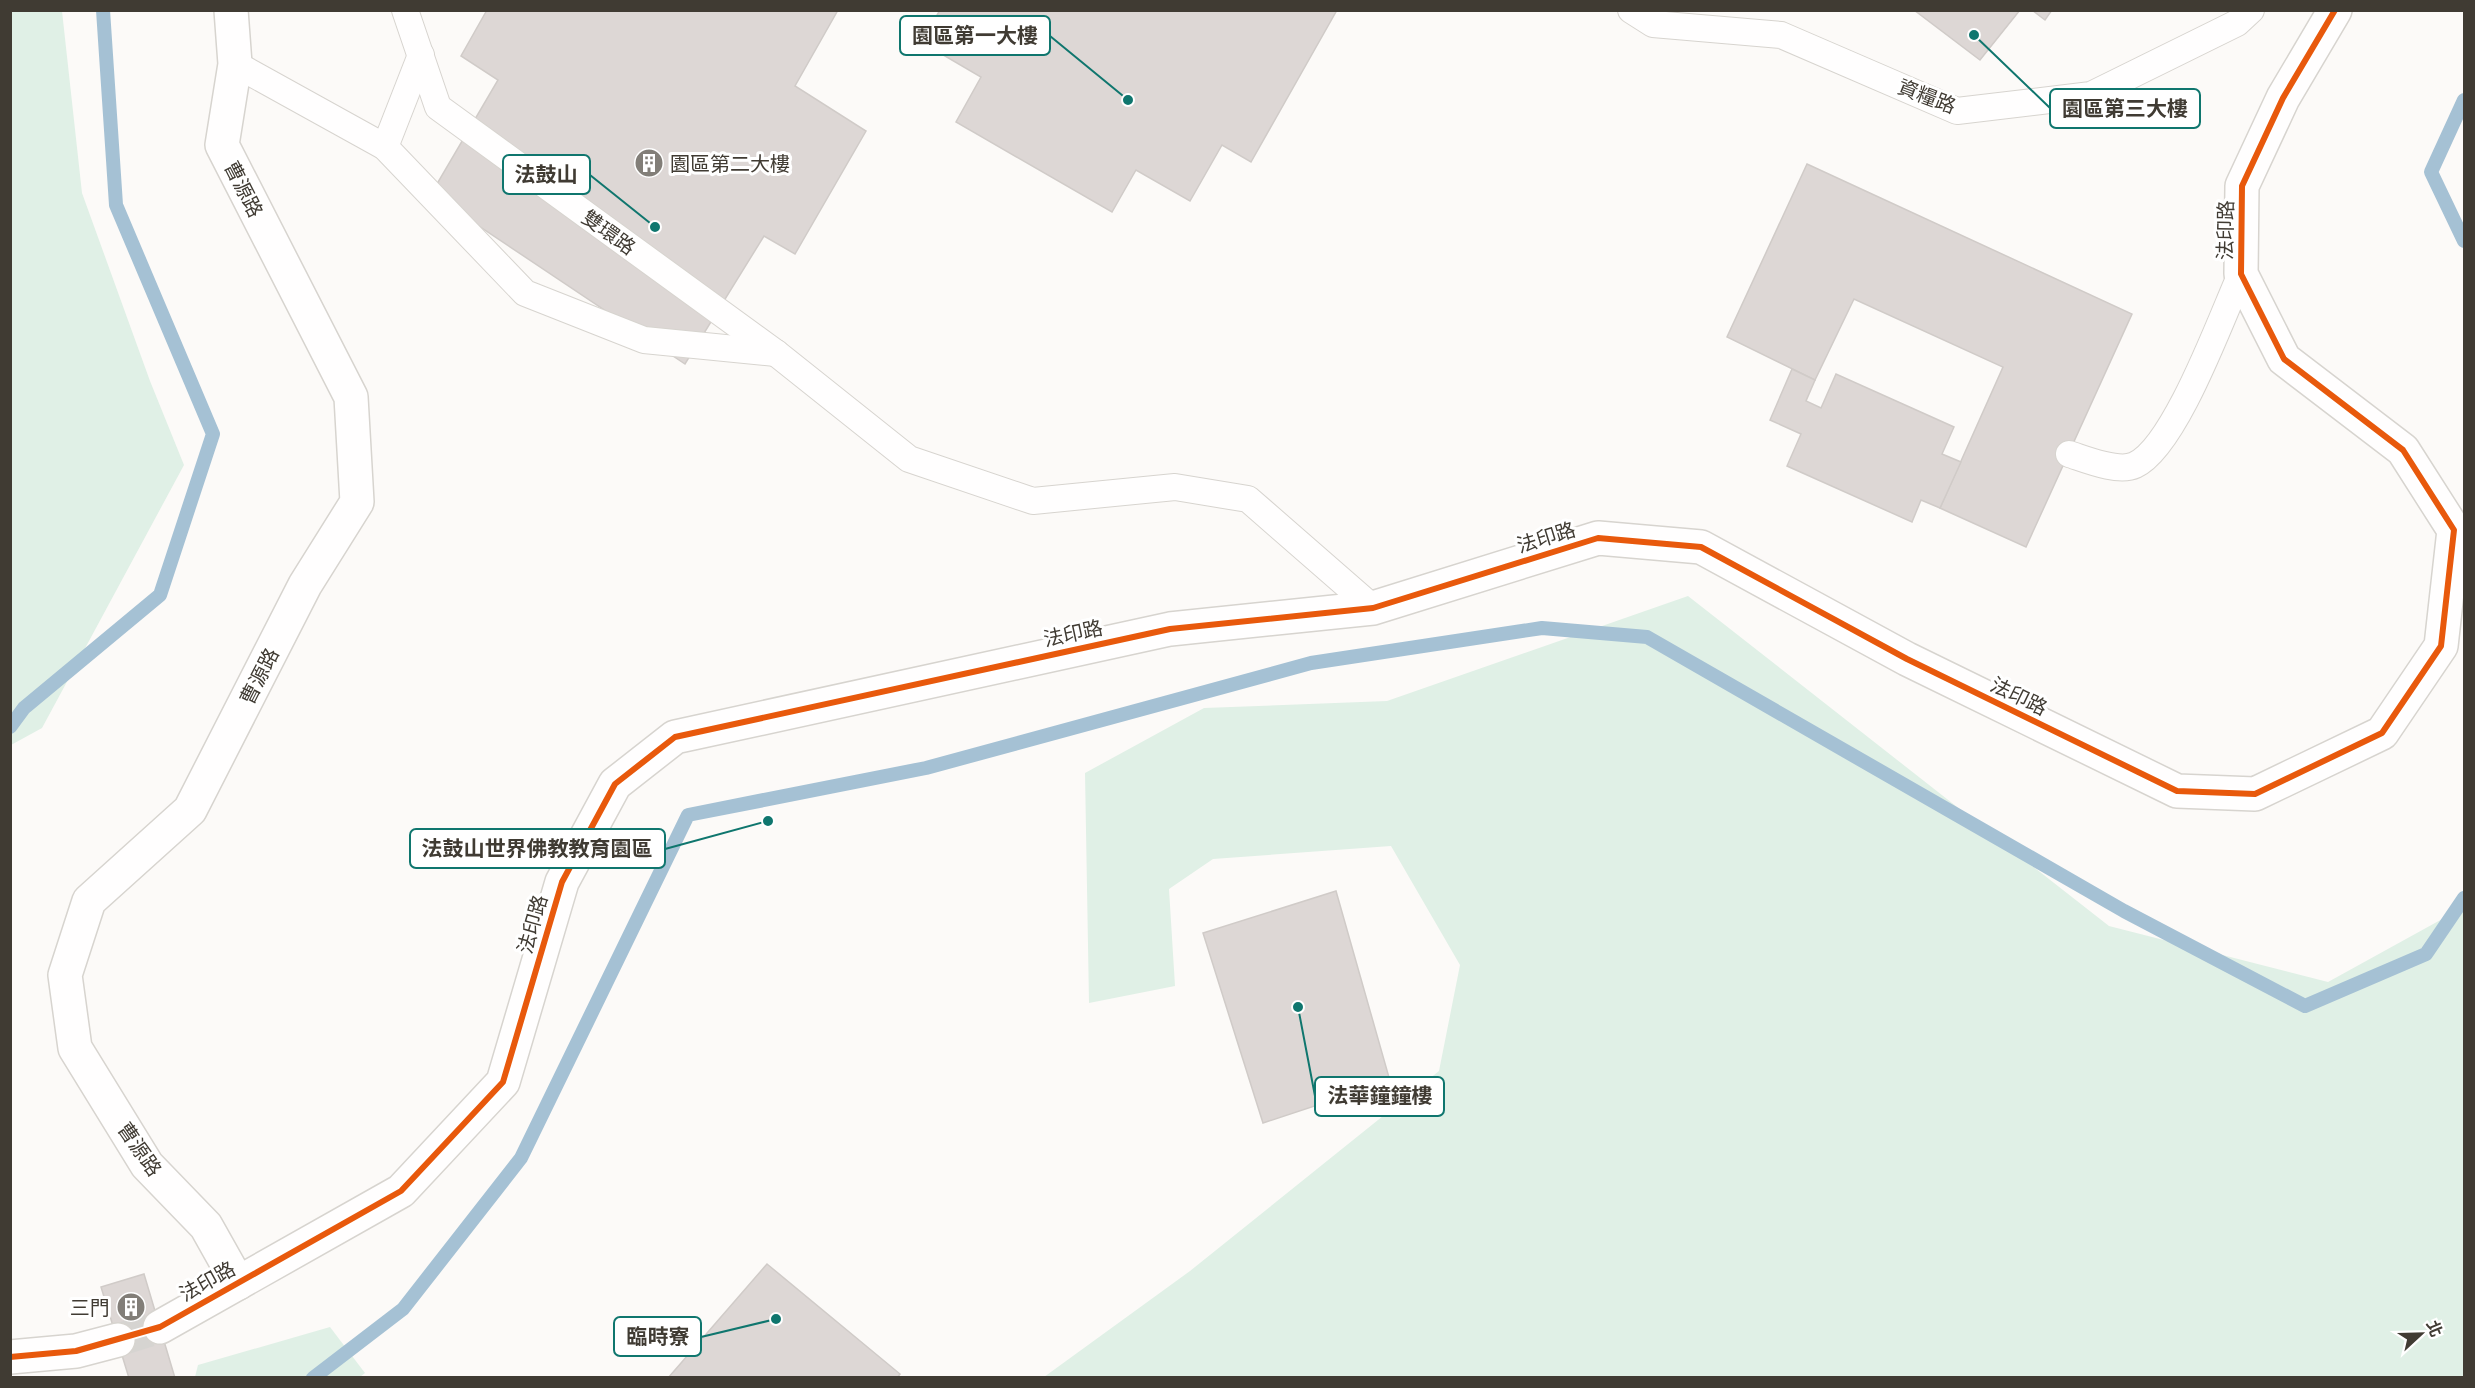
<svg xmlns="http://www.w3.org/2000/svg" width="2475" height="1388" viewBox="0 0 2475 1388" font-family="'Open Sans','Noto Sans TC',sans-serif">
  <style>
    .green { fill: #e0f0e6 }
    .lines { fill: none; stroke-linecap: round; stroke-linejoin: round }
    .stream { stroke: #a5c1d4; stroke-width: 14 }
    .building { fill: #ddd7d5; stroke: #d0cbc8; stroke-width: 1.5 }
    .street-tunnel { stroke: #d6d4d1; stroke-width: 33; stroke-dasharray: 33 16; stroke-linecap: butt }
    .lane-casing { stroke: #d7d4cf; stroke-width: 28 }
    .street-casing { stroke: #d7d4cf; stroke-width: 36 }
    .lane { stroke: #fffefe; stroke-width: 26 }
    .street { stroke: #fffefe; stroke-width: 33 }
    .cycleway-casing { stroke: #fff; stroke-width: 10 }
    .cycleway { stroke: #e8590c; stroke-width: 6 }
    .labels { text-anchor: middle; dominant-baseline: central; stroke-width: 6; stroke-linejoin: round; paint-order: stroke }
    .street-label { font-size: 20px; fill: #403b33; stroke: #fff }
    .poi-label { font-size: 20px; fill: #403b33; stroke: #fff; text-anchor: start }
    .leader { fill: none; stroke: #0f766e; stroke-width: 2 }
    .callout-dot { fill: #0f766e; stroke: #fff; stroke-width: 2 }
    .callout { fill: #fff; stroke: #0f766e; stroke-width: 2 }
    .callout-label { font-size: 21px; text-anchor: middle; font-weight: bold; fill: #403b33 }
  </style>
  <rect width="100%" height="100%" fill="#fcfaf8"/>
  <g class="green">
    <polygon points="11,10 62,11 82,193 150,381 184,465 42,728 11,745"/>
    <polygon points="1688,596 2109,926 2328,982 2464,907 2464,1377 1044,1377 1190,1271 1439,1071 1460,965 1391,846 1213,859 1169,889 1175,986 1089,1003 1085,773 1204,708 1387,701"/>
    <polygon points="330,1327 365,1373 360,1377 195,1377 198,1365"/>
  </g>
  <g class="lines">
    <g class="stream">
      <polyline points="2464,100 2431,172 2464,241"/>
      <polyline points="10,727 24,708 160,595 213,434 116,205 103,10"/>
      <polyline points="313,1378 403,1309 521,1158 688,815 926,768 1311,663 1542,628 1647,637 2124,911 2305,1006 2426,954 2464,898"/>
    </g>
  </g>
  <g class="building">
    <polygon points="487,10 838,10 795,86 866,131 795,254 764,236 685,364 431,194 498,80 461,56"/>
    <polygon points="940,10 1337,10 1251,162 1222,145 1190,201 1136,170 1112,212 956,122 981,77 921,42"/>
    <polygon points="1914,10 2020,10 1980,60"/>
    <polygon points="2032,10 2052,10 2045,20"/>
    <polygon points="1807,164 2132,314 2026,547 1940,508 2003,367 1854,299 1815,380 1727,337"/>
    <polygon points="1792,369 1815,380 1806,401 1821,408 1836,374 1954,427 1942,454 1961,462 1940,508 1921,500 1912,522 1787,466 1801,434 1770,420"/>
    <polygon points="1336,891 1390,1081 1263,1123 1203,933"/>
    <polygon points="767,1264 900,1374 897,1378 668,1378"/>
    <polygon points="144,1274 175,1378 129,1378 101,1287"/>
  </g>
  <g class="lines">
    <polyline class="street-tunnel" points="118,1340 160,1327"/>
    <g class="lane-casing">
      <g id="lane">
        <polyline points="405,10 438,107 776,353 909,459 1033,501 1175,487 1248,499 1373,608"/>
        <polyline points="1631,10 1653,24 1781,35 1957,111 2091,95 2237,23 2251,10"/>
        <polyline points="235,64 385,147 525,293 644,340 776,353"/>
        <polyline points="385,147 421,55"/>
        <path d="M 2069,454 C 2085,459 2118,473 2135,465 C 2175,447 2222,316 2241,274"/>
      </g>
    </g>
    <g class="street-casing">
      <g id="street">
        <polyline points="231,10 235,64 222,145 351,397 357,502 305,585 190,810 89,901 65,975 75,1048 147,1165 206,1226 238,1283"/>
        <polyline points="160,1327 401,1191 503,1082 562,882 615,784 675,737 1170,629 1373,608 1598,538 1701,547 1907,659 2177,791 2255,794 2382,733 2441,646 2454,530 2403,450 2284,359 2241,274 2242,186 2283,98 2335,10"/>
        <polyline points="10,1357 76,1351 118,1340"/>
      </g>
    </g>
    <use href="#lane" class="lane"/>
    <use href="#street" class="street"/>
    <g class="cycleway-casing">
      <polyline id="cycleway" points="10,1357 76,1351 160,1327 401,1191 503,1082 562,882 615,784 675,737 1170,629 1373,608 1598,538 1701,547 1907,659 2177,791 2255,794 2382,733 2441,646 2454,530 2403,450 2284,359 2241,274 2242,186 2283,98 2335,10"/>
    </g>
    <use href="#cycleway" class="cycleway"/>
  </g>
  <defs>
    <g id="building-disc" transform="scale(1.5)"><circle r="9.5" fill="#827e78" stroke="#fff"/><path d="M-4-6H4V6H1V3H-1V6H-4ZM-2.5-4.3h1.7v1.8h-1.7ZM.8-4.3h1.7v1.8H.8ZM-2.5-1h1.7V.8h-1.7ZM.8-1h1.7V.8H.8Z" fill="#fff"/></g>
  </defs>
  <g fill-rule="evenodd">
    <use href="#building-disc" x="649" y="163"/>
    <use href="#building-disc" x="131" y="1307"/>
  </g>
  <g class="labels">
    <g class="street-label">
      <text transform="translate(1927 96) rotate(21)">資糧路</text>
      <text transform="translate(244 189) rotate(63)">曹源路</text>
      <text transform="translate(2225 230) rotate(-89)">法印路</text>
      <text transform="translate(609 232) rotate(36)">雙環路</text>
      <text transform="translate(1546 537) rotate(-17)">法印路</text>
      <text transform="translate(1073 633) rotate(-12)">法印路</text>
      <text transform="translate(259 676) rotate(-63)">曹源路</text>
      <text transform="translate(2019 696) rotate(26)">法印路</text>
      <text transform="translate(532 924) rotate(-74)">法印路</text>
      <text transform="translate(140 1149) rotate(55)">曹源路</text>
      <text transform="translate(207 1281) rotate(-29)">法印路</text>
    </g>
    <g class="poi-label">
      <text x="670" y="163">園區第二大樓</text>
      <text x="110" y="1307" text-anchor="end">三門</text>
    </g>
  </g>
  <path class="leader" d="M1128 100L1050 36M1974 35L2050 108M655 227L590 175M768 821L665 849M1298 1007L1315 1096M776 1319L701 1337"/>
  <g class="callout-dot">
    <circle cx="1128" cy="100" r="6"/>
    <circle cx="1974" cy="35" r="6"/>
    <circle cx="655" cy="227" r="6"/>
    <circle cx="768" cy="821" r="6"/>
    <circle cx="1298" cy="1007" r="6"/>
    <circle cx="776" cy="1319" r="6"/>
  </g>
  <g class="callout">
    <rect x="900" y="16" width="150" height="39" rx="6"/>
    <rect x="2050" y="89" width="150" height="39" rx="6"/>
    <rect x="503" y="155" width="87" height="39" rx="6"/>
    <rect x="410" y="829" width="255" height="39" rx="6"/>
    <rect x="1315" y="1077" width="129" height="39" rx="6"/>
    <rect x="614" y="1317" width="87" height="39" rx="6"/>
  </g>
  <g class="callout-label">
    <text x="975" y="43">園區第一大樓</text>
    <text x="2125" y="116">園區第三大樓</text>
    <text x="546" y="182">法鼓山</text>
    <text x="537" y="856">法鼓山世界佛教教育園區</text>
    <text x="1380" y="1103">法華鐘鐘樓</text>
    <text x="658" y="1344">臨時寮</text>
  </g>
  <rect width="2475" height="1388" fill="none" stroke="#403b33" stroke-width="24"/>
  <g transform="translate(2421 1334) rotate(68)" stroke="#ffffff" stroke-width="4.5" paint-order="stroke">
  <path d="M0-4.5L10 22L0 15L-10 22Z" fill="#403b33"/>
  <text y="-9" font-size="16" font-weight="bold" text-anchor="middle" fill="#403b33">北</text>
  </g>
</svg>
